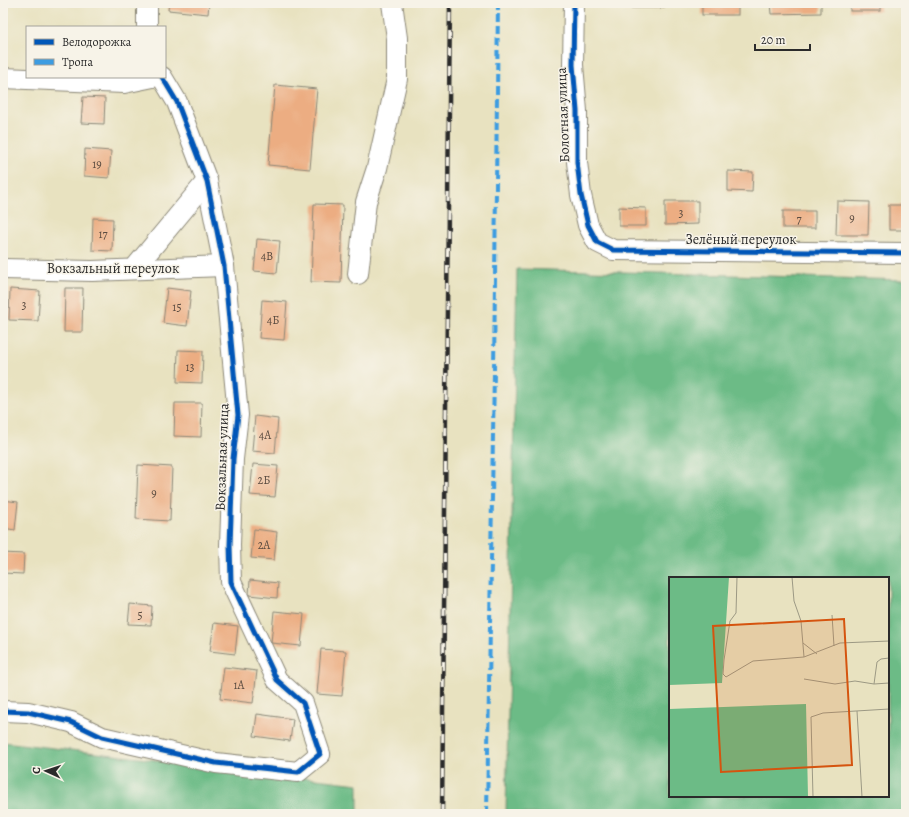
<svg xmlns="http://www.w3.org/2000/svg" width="909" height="817" viewBox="0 0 909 817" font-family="Alegreya,serif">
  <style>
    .forest { fill: #6cbb86; stroke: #4c7358; fill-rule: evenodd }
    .building { fill: #ecad82 }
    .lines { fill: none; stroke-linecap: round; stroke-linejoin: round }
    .minor-casing { stroke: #8a8676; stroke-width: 22 }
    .minor { stroke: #fff; stroke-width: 20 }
    .rail-casing { stroke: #2b2b2b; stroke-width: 4.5 }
    .rail { stroke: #f7f3e8; stroke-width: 3; stroke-dasharray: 9; stroke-linecap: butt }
    .quiet { stroke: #3d9ce1; stroke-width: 4; stroke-dasharray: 8 4; stroke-linecap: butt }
    .cycleway-casing { stroke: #f7f3e8; stroke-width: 8 }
    .cycleway { stroke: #0057b8; stroke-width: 5 }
    .labels { text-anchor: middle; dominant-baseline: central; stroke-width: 3; stroke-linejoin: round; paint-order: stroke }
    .number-label { font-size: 12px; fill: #5b4c41 }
    .street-label { font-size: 14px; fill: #2b2b2b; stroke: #f7f3e8 }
    .inset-road { fill: none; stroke: #9c9984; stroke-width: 1 }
    .view { fill: #d5540f; fill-opacity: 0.15; stroke: #d5540f; stroke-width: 2 }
    .inset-edge { fill: none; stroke: #2b2b2b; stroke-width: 2 }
  </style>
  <rect width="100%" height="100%" fill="#f7f3e8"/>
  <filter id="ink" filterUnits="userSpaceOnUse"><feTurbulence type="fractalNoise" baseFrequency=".025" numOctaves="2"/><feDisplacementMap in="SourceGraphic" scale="8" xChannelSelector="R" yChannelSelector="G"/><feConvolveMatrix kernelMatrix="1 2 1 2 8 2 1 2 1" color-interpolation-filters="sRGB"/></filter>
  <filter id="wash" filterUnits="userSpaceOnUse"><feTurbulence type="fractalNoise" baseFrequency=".012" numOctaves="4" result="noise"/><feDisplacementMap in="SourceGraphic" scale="16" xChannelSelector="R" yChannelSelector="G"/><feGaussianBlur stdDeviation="0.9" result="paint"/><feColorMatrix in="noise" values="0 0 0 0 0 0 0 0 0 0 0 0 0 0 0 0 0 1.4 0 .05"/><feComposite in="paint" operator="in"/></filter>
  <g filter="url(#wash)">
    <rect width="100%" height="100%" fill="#e8e2c0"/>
    <g class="forest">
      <path d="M 517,269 L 906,280 L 906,814 L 506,814 ZM 670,578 L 888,578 L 888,796 L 670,796 Z"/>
      <polygon points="3,742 358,784 358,814 3,814"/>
    </g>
    <g id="blocks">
      <g class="building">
        <polygon points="169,3 209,3 208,14 168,10"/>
        <rect x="620" y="3" width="44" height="5"/>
        <rect x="702" y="3" width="36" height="12"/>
        <polygon points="770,3 821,3 821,13 771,14"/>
        <rect x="850" y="3" width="30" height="8"/>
        <polygon points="275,85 317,89 310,169 268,165"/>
        <polygon points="83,97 105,98 104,124 81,123"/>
        <polygon points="85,149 111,151 109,178 84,176"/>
        <polygon points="728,171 753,172 752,192 728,191"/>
        <polygon points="665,201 698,201 698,224 665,225"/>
        <polygon points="837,201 869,202 868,235 836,235"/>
        <polygon points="314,204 343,205 341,283 311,282"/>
        <rect x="889" y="205" width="17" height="25"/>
        <polygon points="619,207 646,208 646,226 619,226"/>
        <rect x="783" y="211" width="32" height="17"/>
        <polygon points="93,218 113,219 112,251 92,250"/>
        <polygon points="257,239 280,241 277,273 254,271"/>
        <polygon points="65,288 83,288 82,332 64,332"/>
        <polygon points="167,288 191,291 187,326 163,323"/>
        <polygon points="10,289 40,291 38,321 9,320"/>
        <polygon points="262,300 287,302 284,340 259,338"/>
        <polygon points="178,350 203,351 202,383 177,382"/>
        <polygon points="175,403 202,403 201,437 174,436"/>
        <polygon points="255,416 278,419 275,453 252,451"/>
        <polygon points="253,464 278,466 275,497 250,495"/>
        <polygon points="138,465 172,467 170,521 136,519"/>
        <polygon points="3,500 18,502 15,530 3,528"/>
        <polygon points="254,529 277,532 274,560 251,558"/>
        <polygon points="3,553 24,554 23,574 3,573"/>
        <polygon points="250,580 278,583 277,598 249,595"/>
        <polygon points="130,604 152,606 151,625 128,624"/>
        <polygon points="274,611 304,614 301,646 271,643"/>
        <polygon points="214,623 238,626 235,654 210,651"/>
        <polygon points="321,649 346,651 342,696 317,694"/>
        <polygon points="224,667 257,671 253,703 220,699"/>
        <polygon points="257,714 293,719 290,741 254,736"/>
      </g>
    </g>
  </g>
  <g filter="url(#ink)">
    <use href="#blocks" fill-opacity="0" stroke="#8a8676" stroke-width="1"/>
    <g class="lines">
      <g class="minor-casing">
        <g id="minor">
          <polyline points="147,3 147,27"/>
          <polyline points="574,3 573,65 577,111 577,162 581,195 588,225 597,242 613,250 906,253"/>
          <polyline points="3,78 124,83 153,77"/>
          <polyline points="3,269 92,271 224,266"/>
          <polyline points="134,269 207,181"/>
          <polyline points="358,274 366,202 377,168 397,79 397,38 392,3"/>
          <polyline points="3,711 28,712 71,722 102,737 216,763 298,772 320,754 303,703 277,680 231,582 230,545 233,459 238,415 224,266 207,181 177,102 162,77"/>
        </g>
      </g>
      <use href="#minor" class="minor"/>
      <g class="rail-casing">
        <polyline id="rail" points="442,814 450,3"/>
      </g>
      <use href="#rail" class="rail"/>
      <polyline class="quiet" points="487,814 494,371 498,3"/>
      <g class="cycleway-casing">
        <g id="cycleway">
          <polyline points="574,3 573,65 577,111 577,162 581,195 588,225 597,242 613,250 906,253"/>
          <polyline points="3,711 28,712 71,722 102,737 216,763 298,772 320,754 303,703 277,680 231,582 230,545 233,459 238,415 224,266 207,181 177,102 162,77"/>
        </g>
      </g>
      <use href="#cycleway" class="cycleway"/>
    </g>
  </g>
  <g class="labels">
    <g class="number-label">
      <text x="97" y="164">19</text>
      <text x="681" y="213">3</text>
      <text x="852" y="218">9</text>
      <text x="799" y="219">7</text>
      <text x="103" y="234">17</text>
      <text x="267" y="256">4В</text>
      <text x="24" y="305">3</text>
      <text x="177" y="307">15</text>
      <text x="273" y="320">4Б</text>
      <text x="190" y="367">13</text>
      <text x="265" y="435">4А</text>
      <text x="264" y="480">2Б</text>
      <text x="154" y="493">9</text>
      <text x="264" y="545">2А</text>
      <text x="140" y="615">5</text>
      <text x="239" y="685">1А</text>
    </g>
    <g class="street-label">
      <text transform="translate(563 115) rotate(-92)">Болотная улица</text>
      <text x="741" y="239">Зелёный переулок</text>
      <text x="113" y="268">Вокзальный переулок</text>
      <text transform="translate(222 457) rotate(-88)">Вокзальная улица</text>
    </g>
  </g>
  <g transform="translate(669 577)">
    <rect width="220" height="220" fill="#e8e2c0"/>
    <path d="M 0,0 L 60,0 L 53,106 L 0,108 ZM 137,127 L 139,220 L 0,220 L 0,132 Z" fill="#6cbb86"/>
    <path class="inset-road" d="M 68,0 L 67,36 L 61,44 L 55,83 L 54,97 L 57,100 L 84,84 L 135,80 L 171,66 L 220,64M 123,0 L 125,24 L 132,44 L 135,80M 163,38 L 165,69M 134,66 L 148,77M 135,102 L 166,107 L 186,104 L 205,107 L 208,85 L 212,82 L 220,81M 205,107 L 220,106M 188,134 L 193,220M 144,220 L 142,140 L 154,136 L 220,132"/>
    <path class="view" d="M 175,42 L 183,188 L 52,195 L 44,49 Z"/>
    <rect width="220" height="220" class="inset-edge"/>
  </g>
  <rect width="909" height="817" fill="none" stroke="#f7f3e8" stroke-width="16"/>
  <rect x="26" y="26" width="140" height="52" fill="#f7f3e8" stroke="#a5a39c"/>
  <rect x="34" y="39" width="20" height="6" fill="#0057b8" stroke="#a5a39c"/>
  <text x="62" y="46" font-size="12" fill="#2b2b2b">Велодорожка</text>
  <rect x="34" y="59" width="20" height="6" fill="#3d9ce1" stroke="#a5a39c"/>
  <text x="62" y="66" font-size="12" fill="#2b2b2b">Тропа</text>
  <g transform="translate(46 771) rotate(273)" stroke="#f7f3e8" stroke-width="3" paint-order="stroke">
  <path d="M0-3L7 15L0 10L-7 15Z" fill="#2b2b2b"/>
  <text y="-6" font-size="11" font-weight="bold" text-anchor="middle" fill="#2b2b2b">С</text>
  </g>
  <path d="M755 44v6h55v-6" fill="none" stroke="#2b2b2b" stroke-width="2"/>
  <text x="761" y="44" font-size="12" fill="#2b2b2b" stroke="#f7f3e8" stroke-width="3" paint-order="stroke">20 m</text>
</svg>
